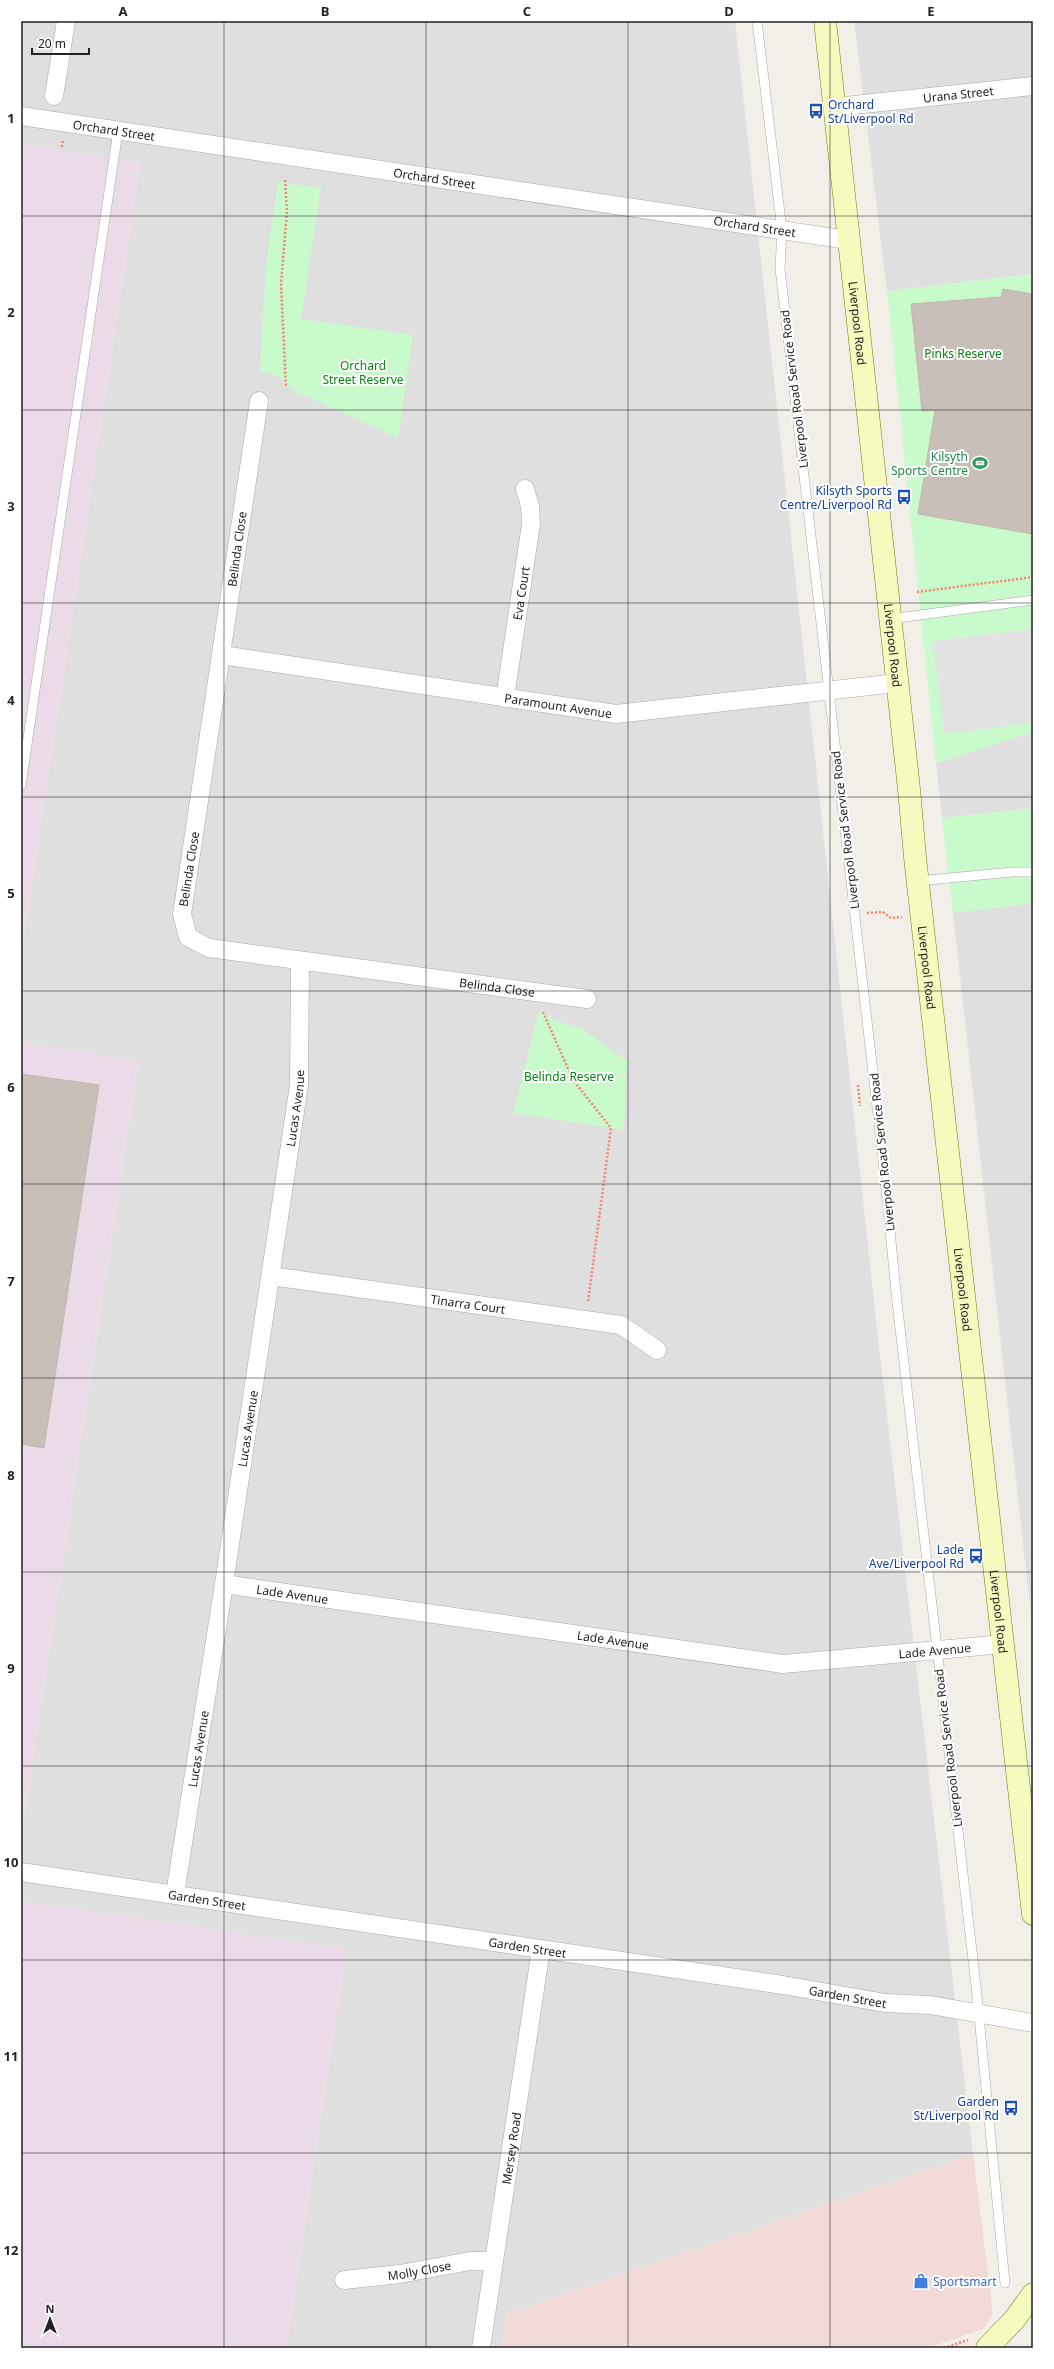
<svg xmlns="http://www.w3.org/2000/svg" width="1054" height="2369" viewBox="0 0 1054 2369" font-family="'Noto Sans',sans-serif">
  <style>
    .residential { fill: #e0dfdf }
    .commercial { fill: #f2dad9 }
    .industrial { fill: #ebdbe8 }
    .park { fill: #c8facc }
    .parking { fill: #e2e2e2 }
    .building { fill: #c7bfb8; stroke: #c4b6ab }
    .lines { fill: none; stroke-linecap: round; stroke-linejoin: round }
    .lane-casing { stroke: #a9a9a9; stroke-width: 10 }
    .street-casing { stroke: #a9a9a9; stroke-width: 19 }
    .secondary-casing { stroke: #707d05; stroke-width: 23 }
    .path { stroke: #fa8072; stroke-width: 2.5; stroke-dasharray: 2 2; stroke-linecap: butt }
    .lane { stroke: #fff; stroke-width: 9 }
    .street { stroke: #fff; stroke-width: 18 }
    .secondary { stroke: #f7fabf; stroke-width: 22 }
    .grid { fill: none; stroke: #222; stroke-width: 1; stroke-opacity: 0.55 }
    .labels { text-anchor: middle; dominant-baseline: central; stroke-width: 4; stroke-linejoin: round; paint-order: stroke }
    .street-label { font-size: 12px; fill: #222; stroke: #fff }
    .transit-label { font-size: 12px; fill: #164399; stroke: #fff; text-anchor: end }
    .park-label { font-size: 12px; fill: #0c8416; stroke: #fff }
    .leisure-label { font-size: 12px; fill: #27864d; stroke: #fff; text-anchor: end }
    .shop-label { font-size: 12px; fill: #366cbe; stroke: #fff; text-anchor: start }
    .neatline { fill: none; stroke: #222; stroke-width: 1.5 }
    .grid-label { font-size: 13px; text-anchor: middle; font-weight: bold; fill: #222 }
  </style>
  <rect width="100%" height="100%" fill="#f2efe9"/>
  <g class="residential">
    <polygon points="21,21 735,21 878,1338 973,2154 507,2314 502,2348 286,2348 346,1949 21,1901 21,1838 138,1061 21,1043 21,955 140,162 21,144"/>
    <polygon points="854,21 1033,21 1033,274 887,291"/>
    <polygon points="1033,732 1033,808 942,818 936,763"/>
    <polygon points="1033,903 1033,1632 953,913"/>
  </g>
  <polygon class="commercial" points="973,2154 993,2314 983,2329 927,2348 502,2348 507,2314"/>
  <g class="industrial">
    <polygon points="21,144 140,162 21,955"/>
    <polygon points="21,1043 138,1060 21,1838"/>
    <polygon points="21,1901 346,1949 286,2348 21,2348"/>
  </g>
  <g class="park">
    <path d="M 278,182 L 321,188 L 301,319 L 413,335 L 398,438 L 289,388 C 281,377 274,372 260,372 L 266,267 Z"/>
    <polygon points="1033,274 1033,732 936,763 887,291"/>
    <polygon points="1033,808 1033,903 953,913 942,818"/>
    <polygon points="539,1011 557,1021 581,1028 627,1061 624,1130 513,1113"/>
  </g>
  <polygon class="parking" points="1033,629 1033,723 944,734 933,641"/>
  <g class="building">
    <polygon points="1003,289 1033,294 1033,534 918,514 935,410 922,411 911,304 1001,297"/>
    <polygon points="21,1074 99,1085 44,1448 21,1444"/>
  </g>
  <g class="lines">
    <g class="lane-casing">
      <g id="lane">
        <polyline points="757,21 782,230 780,269 783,294 883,1159 897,1302 976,1986 1005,2283"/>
        <polyline points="890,619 1033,600"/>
        <polyline points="21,785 118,131"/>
        <polyline points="918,881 1012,872 1033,872"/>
      </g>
    </g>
    <g class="street-casing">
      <g id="street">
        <polyline points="54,96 66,21"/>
        <path id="s1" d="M 835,107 L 1033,86"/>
        <path id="s2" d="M 21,116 L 848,240"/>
        <path id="s3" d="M 259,401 L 182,914 L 188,937 L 209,948 L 587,999"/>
        <path id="s4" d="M 222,655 L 616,714 L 897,683"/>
        <path id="s5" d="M 505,698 L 531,524 L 530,506 L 525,489"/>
        <path id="s6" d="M 271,1276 L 621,1325 L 657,1350"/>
        <path id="s7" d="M 224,1584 L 783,1664 L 1004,1644"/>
        <path id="s8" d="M 21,1872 L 783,1985 L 885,2003 L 930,2005 L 1033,2023"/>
        <path id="s9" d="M 175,1894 L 224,1584 L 299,1085 L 300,961"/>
        <path id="s10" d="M 344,2280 L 400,2274 L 470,2261 L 494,2261"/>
        <path id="s11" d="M 481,2348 L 541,1949"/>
      </g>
    </g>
    <g class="secondary-casing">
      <g id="secondary">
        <path id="s12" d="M 825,21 L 909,789 L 915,857 L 1033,1914"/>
        <polyline points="987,2348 1014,2320 1033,2294"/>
      </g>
    </g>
    <g class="path">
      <polyline points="62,147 63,140"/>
      <polyline points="285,180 287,211 281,284 286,387"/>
      <polyline points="917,592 1033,577"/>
      <polyline points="867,913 883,912 891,918 902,917"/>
      <polyline points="543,1012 573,1080 611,1128 588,1302"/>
      <polyline points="858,1085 860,1106"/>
      <polyline points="944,2348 968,2340"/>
    </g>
    <use href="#lane" class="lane"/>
    <use href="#street" class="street"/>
    <use href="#secondary" class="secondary"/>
  </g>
  <path class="grid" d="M 224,21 L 224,2348M 426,21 L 426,2348M 628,21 L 628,2348M 830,21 L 830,2348M 21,216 L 1033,216M 21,410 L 1033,410M 21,603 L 1033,603M 21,797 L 1033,797M 21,991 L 1033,991M 21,1184 L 1033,1184M 21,1378 L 1033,1378M 21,1572 L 1033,1572M 21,1766 L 1033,1766M 21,1960 L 1033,1960M 21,2153 L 1033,2153"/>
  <defs>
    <g id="bus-bare" transform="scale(1.2)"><path d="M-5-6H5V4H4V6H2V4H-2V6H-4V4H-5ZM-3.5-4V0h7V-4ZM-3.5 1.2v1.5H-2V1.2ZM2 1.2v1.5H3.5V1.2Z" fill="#1a4fb4" stroke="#fff" stroke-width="2.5" paint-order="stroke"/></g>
    <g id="stadium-bare" transform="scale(1.2)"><path d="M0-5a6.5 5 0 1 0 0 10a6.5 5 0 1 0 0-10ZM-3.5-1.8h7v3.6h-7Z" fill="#2e9e5b" stroke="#fff" stroke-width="2.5" paint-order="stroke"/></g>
    <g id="shop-bare" transform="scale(1.2)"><path d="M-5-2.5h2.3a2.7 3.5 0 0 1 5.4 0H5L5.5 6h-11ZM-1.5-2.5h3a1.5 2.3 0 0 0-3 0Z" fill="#3f7fe0" stroke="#fff" stroke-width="2.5" paint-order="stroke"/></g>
  </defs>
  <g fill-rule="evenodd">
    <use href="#bus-bare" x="816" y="111"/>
    <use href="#stadium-bare" x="980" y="463"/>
    <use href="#bus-bare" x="904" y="497"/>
    <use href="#bus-bare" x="976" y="1556"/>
    <use href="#bus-bare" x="1011" y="2108"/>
    <use href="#shop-bare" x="921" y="2281"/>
  </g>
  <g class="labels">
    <g class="street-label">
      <text stroke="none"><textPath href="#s1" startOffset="124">Urana Street</textPath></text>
      <text stroke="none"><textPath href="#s2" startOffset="94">Orchard Street</textPath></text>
      <text stroke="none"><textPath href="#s2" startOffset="418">Orchard Street</textPath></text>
      <text stroke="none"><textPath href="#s2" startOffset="742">Orchard Street</textPath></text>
      <text stroke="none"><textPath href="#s12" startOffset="304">Liverpool Road</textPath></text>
      <text transform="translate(794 389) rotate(-97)">Liverpool Road Service Road</text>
      <text transform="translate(237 549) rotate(-82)">Belinda Close</text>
      <text stroke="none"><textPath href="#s5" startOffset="106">Eva Court</textPath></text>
      <text stroke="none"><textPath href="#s12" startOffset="628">Liverpool Road</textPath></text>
      <text stroke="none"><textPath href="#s4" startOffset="340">Paramount Avenue</textPath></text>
      <text transform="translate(845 830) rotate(-97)">Liverpool Road Service Road</text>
      <text transform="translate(189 869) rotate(-81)">Belinda Close</text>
      <text stroke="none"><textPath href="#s12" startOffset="952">Liverpool Road</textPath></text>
      <text stroke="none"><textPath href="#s3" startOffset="857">Belinda Close</textPath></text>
      <text stroke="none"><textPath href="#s9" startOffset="795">Lucas Avenue</textPath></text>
      <text transform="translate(882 1152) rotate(-96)">Liverpool Road Service Road</text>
      <text stroke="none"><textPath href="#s12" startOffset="1276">Liverpool Road</textPath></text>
      <text stroke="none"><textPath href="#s6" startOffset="199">Tinarra Court</textPath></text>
      <text stroke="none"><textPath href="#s9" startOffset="471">Lucas Avenue</textPath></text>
      <text stroke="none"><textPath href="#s7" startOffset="69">Lade Avenue</textPath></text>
      <text stroke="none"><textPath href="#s12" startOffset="1600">Liverpool Road</textPath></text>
      <text stroke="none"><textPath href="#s7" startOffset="393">Lade Avenue</textPath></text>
      <text stroke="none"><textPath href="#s7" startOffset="717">Lade Avenue</textPath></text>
      <text transform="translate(948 1748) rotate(-97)">Liverpool Road Service Road</text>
      <text stroke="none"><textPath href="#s9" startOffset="147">Lucas Avenue</textPath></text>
      <text stroke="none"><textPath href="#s8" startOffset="188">Garden Street</textPath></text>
      <text stroke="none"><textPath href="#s8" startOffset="512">Garden Street</textPath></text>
      <text stroke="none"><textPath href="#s8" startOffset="836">Garden Street</textPath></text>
      <text stroke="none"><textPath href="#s11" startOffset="202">Mersey Road</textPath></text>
      <text stroke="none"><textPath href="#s10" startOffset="76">Molly Close</textPath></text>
    </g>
    <g class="transit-label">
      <text x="828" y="104" text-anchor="start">Orchard<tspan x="828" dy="14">St/Liverpool Rd</tspan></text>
      <text x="892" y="490">Kilsyth Sports<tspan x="892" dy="14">Centre/Liverpool Rd</tspan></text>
      <text x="964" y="1549">Lade<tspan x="964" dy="14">Ave/Liverpool Rd</tspan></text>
      <text x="999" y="2101">Garden<tspan x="999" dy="14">St/Liverpool Rd</tspan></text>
    </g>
    <g class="park-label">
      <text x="963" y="353">Pinks Reserve</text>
      <text x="363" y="365">Orchard<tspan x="363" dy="14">Street Reserve</tspan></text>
      <text x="569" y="1076">Belinda Reserve</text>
    </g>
    <g class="leisure-label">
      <text x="968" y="456">Kilsyth<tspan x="968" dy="14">Sports Centre</tspan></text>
    </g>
    <g class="shop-label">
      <text x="933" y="2281">Sportsmart</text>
    </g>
  </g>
  <rect width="1054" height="2369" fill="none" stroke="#ffffff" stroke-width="44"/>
  <g transform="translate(50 2319)" stroke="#ffffff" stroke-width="3" paint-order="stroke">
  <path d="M0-3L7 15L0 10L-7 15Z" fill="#222222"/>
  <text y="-6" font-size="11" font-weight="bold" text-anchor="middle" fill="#222222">N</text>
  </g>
  <path d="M32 48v6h57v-6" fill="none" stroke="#222222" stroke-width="2"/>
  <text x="38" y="48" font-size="12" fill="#222222" stroke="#ffffff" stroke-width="3" paint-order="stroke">20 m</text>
  <rect x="22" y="22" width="1010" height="2325" class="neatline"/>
  <g class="grid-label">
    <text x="123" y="16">A</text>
    <text x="325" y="16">B</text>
    <text x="527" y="16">C</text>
    <text x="729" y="16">D</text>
    <text x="931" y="16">E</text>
    <text x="11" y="123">1</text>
    <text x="11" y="317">2</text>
    <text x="11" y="511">3</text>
    <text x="11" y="705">4</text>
    <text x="11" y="898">5</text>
    <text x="11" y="1092">6</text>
    <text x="11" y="1286">7</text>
    <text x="11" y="1480">8</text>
    <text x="11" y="1673">9</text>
    <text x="11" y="1867">10</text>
    <text x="11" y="2061">11</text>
    <text x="11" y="2255">12</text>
  </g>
</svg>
